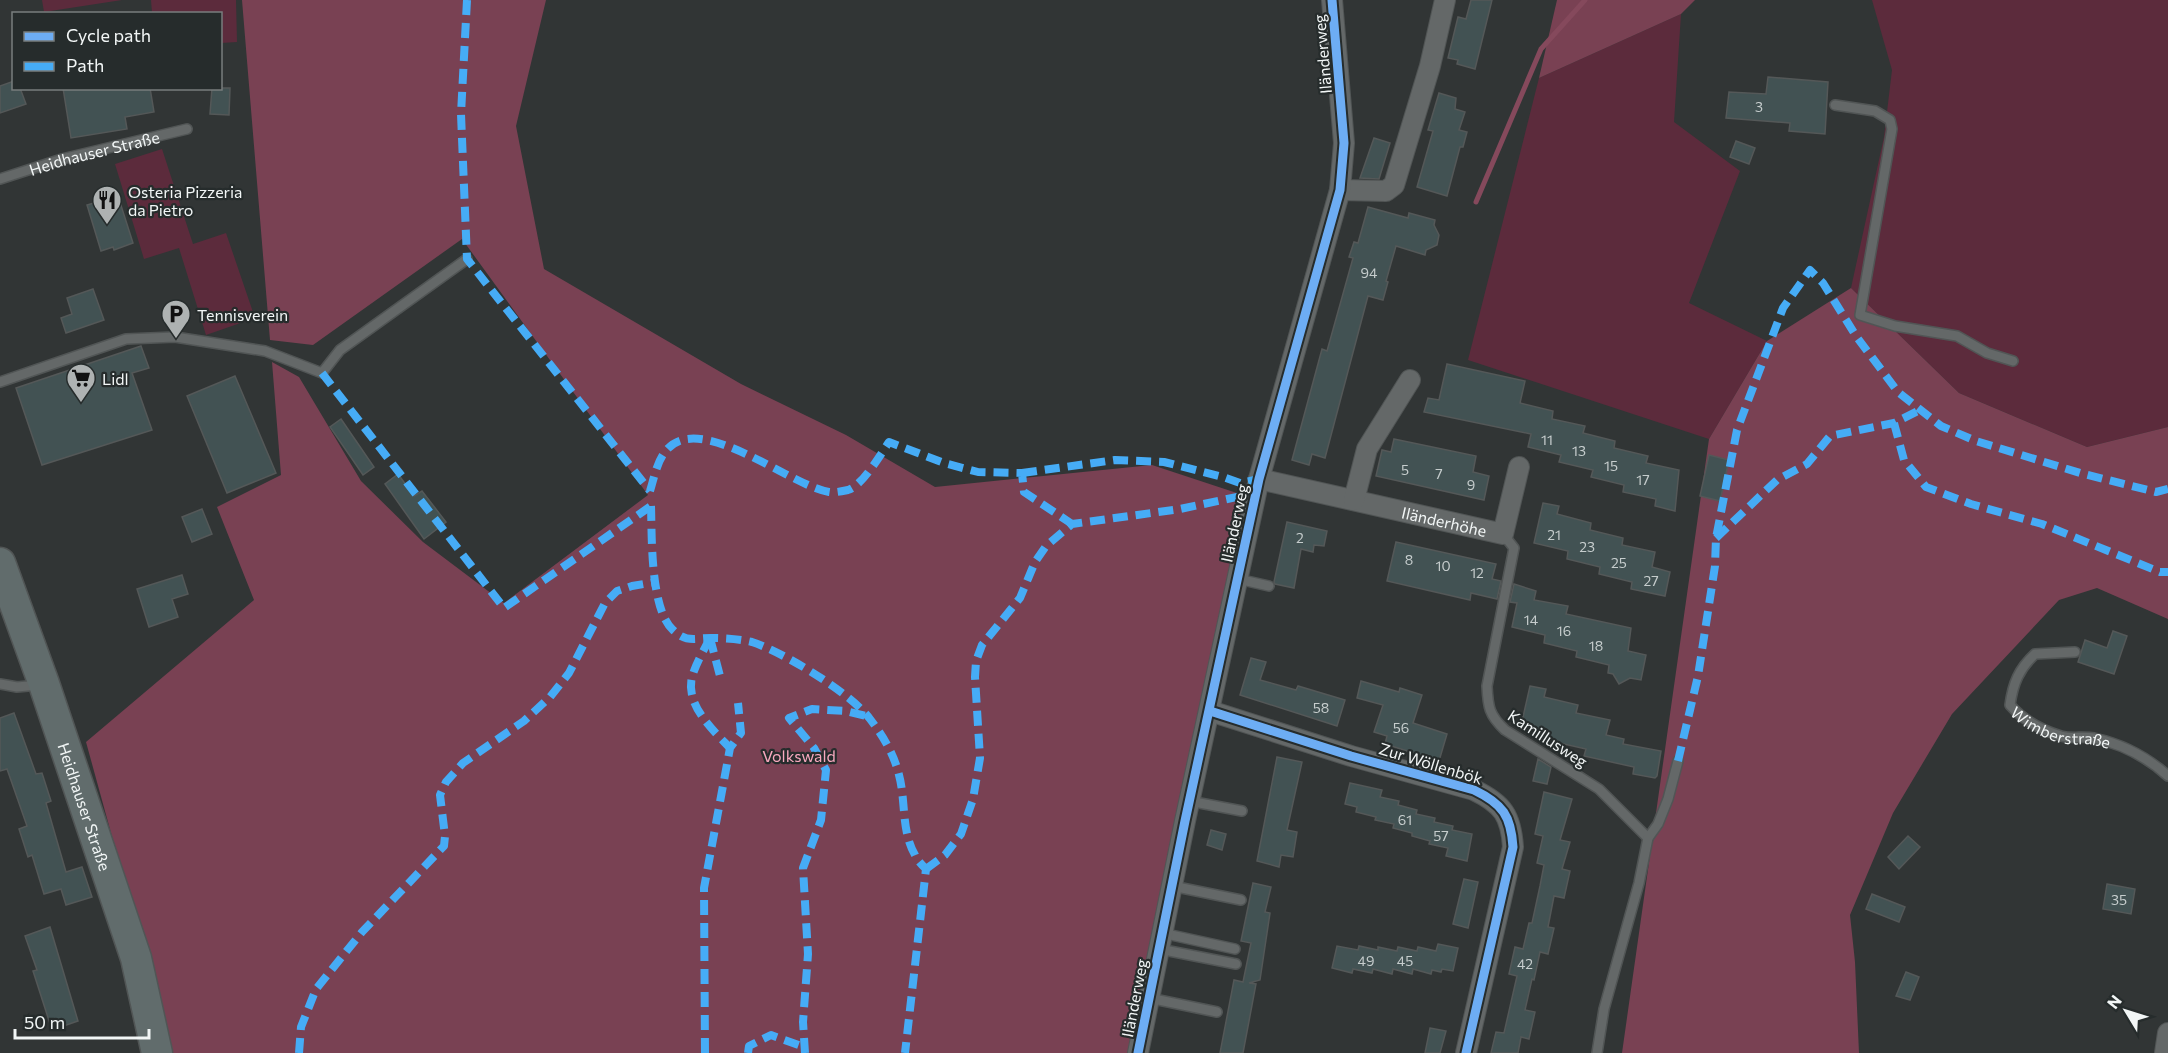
<svg xmlns="http://www.w3.org/2000/svg" width="2168" height="1053" viewBox="0 0 2168 1053" font-family="Commissioner,sans-serif">
  <style>
    .green { fill: #5c2b3c }
    .forest { fill: #794153 }
    .lines { fill: none; stroke-linecap: round; stroke-linejoin: round }
    .stream { stroke: #85495c; stroke-width: 5 }
    .building { fill: #425253; stroke: #545858; stroke-width: 1.5 }
    .service-casing { stroke: #515555; stroke-width: 12 }
    .minor-casing { stroke: #515555; stroke-width: 22 }
    .primary-casing { stroke: #515555; stroke-width: 33 }
    .service { stroke: #646868; stroke-width: 9 }
    .minor { stroke: #646868; stroke-width: 20 }
    .primary { stroke: #616c6c; stroke-width: 30 }
    .quiet { stroke: #46acf6; stroke-width: 8; stroke-dasharray: 15 8; stroke-linecap: butt }
    .cycleway-casing { stroke: #262c2c; stroke-width: 13 }
    .cycleway { stroke: #6dadf4; stroke-width: 9 }
    .labels { text-anchor: middle; dominant-baseline: central; stroke-width: 4.5; stroke-linejoin: round; paint-order: stroke }
    .number-label { font-size: 14px; fill: #c6cdcd }
    .street-label { font-size: 16px; fill: #f2f6f6; stroke: #262c2c }
    .poi-label { font-size: 16px; fill: #f2f6f6; stroke: #262c2c; text-anchor: start }
    .park-label { font-size: 16px; fill: #f8a9bf; stroke: #262c2c }
  </style>
  <rect width="100%" height="100%" fill="#313535"/>
  <g class="green">
    <polygon points="42,0 122,0 44,12"/>
    <polygon points="151,0 236,0 237,42 221,43 220,14 152,13"/>
    <polygon points="1872,0 2168,0 2168,427 2087,447 1959,393 1851,288 1884,137 1892,70"/>
    <polygon points="1681,14 1674,122 1740,171 1689,303 1767,341 1709,439 1468,360 1539,78"/>
    <polygon points="162,149 193,244 226,233 255,318 206,335 179,248 144,259 115,164"/>
  </g>
  <g class="forest">
    <polygon points="242,0 546,0 516,126 544,269 741,384 846,435 935,487 1152,465 1252,498 1137,1053 162,1053 144,953 86,742 254,600 217,507 281,475 272,362 299,377 361,481 423,542 504,603 648,495 462,239 313,345 270,340"/>
    <polygon points="1557,0 1695,0 1681,14 1539,78"/>
    <polygon points="1851,288 1959,393 2087,447 2168,427 2168,619 2097,588 2059,600 1952,714 1893,813 1850,915 1855,962 1859,1053 1622,1053 1709,439 1767,341"/>
  </g>
  <g class="lines">
    <polyline class="stream" points="1476,202 1541,49 1585,0"/>
  </g>
  <g class="building">
    <polygon points="1471,0 1492,0 1475,69 1457,64 1458,60 1448,58 1458,17 1466,19"/>
    <polygon points="1768,77 1828,82 1825,134 1789,131 1790,123 1726,118 1729,92 1766,94"/>
    <polygon points="14,81 14,88 20,88 26,104 0,113 0,86"/>
    <polygon points="63,88 150,88 154,112 125,117 127,129 71,138"/>
    <polygon points="212,88 230,88 229,115 210,114"/>
    <polygon points="1439,93 1456,98 1455,109 1465,112 1459,130 1467,132 1463,147 1460,147 1447,196 1417,187 1433,131 1428,130"/>
    <polygon points="1374,138 1390,143 1379,179 1360,178"/>
    <polygon points="1736,141 1755,148 1749,164 1730,157"/>
    <polygon points="118,196 133,243 114,250 113,247 101,251 87,205"/>
    <polygon points="1368,207 1408,218 1409,213 1435,220 1434,225 1439,235 1437,245 1426,250 1425,255 1396,246 1386,281 1388,282 1383,300 1368,296 1325,458 1312,454 1309,465 1292,460 1322,349 1327,351 1353,258 1349,257 1354,242 1358,243"/>
    <polygon points="93,289 104,320 66,333 61,318 72,314 67,298"/>
    <polygon points="141,346 149,368 132,373 152,430 42,465 16,388"/>
    <polygon points="1447,364 1525,381 1520,403 1553,411 1552,419 1585,426 1583,433 1615,441 1614,448 1648,456 1646,463 1679,470 1675,511 1655,506 1656,499 1623,492 1624,485 1591,477 1593,470 1559,462 1561,455 1528,447 1531,434 1424,412 1428,398 1439,400"/>
    <polygon points="235,376 276,473 227,493 187,396"/>
    <polygon points="341,419 374,467 363,475 330,427"/>
    <polygon points="1394,439 1476,456 1473,472 1489,476 1484,500 1376,476 1382,450 1391,452"/>
    <polygon points="1709,455 1729,460 1720,501 1700,496"/>
    <polygon points="398,474 414,496 422,491 446,522 424,539 385,484"/>
    <polygon points="1543,503 1559,506 1557,514 1591,523 1590,530 1623,538 1622,545 1655,552 1652,567 1670,572 1665,596 1631,589 1632,582 1599,574 1600,567 1567,559 1568,551 1534,543"/>
    <polygon points="202,509 212,534 192,542 182,517"/>
    <polygon points="1287,522 1327,531 1324,546 1314,545 1313,552 1301,549 1294,588 1275,584 1274,582"/>
    <polygon points="1396,542 1496,564 1492,579 1501,581 1497,599 1471,593 1470,600 1387,581"/>
    <polygon points="182,575 188,594 172,599 178,617 149,627 137,589"/>
    <polygon points="1514,584 1536,591 1534,600 1568,606 1566,614 1631,628 1628,651 1646,655 1641,680 1630,678 1619,684 1613,674 1608,673 1609,665 1576,657 1577,651 1544,643 1545,635 1512,627 1517,603 1510,602"/>
    <polygon points="2113,631 2127,636 2114,674 2078,662 2085,640 2107,648"/>
    <polygon points="1251,658 1266,662 1260,680 1296,690 1298,686 1345,700 1337,726 1240,695"/>
    <polygon points="1361,681 1399,692 1400,688 1422,695 1413,723 1447,734 1439,761 1385,744 1387,736 1374,732 1383,705 1357,698"/>
    <polygon points="1530,686 1546,689 1544,697 1578,705 1576,713 1610,720 1606,735 1624,739 1623,744 1661,751 1657,776 1655,778 1633,774 1634,767 1584,756 1586,749 1542,739 1544,731 1521,726"/>
    <polygon points="14,713 36,774 42,773 51,801 46,803 66,872 82,867 92,897 66,905 61,889 44,894 32,855 28,857 19,829 27,826 7,769 0,771 0,718"/>
    <polygon points="1277,757 1302,762 1287,830 1297,832 1293,857 1281,855 1279,867 1257,861"/>
    <polygon points="1538,759 1551,767 1547,784 1533,781"/>
    <polygon points="1350,783 1382,790 1380,797 1399,801 1398,805 1417,810 1416,814 1435,818 1434,822 1453,826 1452,830 1472,834 1467,861 1446,856 1448,848 1429,844 1430,841 1412,836 1412,833 1393,828 1394,824 1375,820 1376,817 1356,812 1357,807 1345,804"/>
    <polygon points="1544,792 1572,799 1560,840 1570,842 1562,869 1570,871 1564,898 1554,896 1548,927 1554,928 1548,954 1540,952 1534,980 1532,979 1525,1010 1535,1012 1529,1039 1521,1037 1518,1053 1491,1053 1496,1032 1504,1033 1517,976 1509,974 1515,947 1523,949 1529,923 1532,923 1540,886 1544,865 1537,863 1543,836 1535,834"/>
    <polygon points="1211,830 1226,834 1222,850 1207,845"/>
    <polygon points="1908,836 1920,847 1899,869 1888,857"/>
    <polygon points="1464,879 1478,882 1468,928 1453,924"/>
    <polygon points="1253,883 1271,887 1265,912 1270,913 1260,980 1249,983 1256,984 1243,1053 1220,1053 1234,980 1243,982 1251,943 1241,941"/>
    <polygon points="2107,884 2135,889 2131,914 2103,909"/>
    <polygon points="1872,894 1905,907 1899,922 1866,909"/>
    <polygon points="50,927 78,1021 52,1030 33,971 37,970 25,936"/>
    <polygon points="1438,944 1458,948 1453,971 1442,969 1441,972 1432,970 1431,974 1413,969 1412,974 1393,969 1392,974 1373,969 1372,973 1353,969 1352,973 1332,968 1337,946 1358,950 1359,946 1378,950 1378,947 1397,951 1398,947 1417,951 1418,947 1436,951"/>
    <polygon points="1906,972 1919,977 1910,1000 1896,996"/>
    <polygon points="1430,1028 1446,1031 1440,1053 1425,1053"/>
  </g>
  <g class="lines">
    <g class="service-casing">
      <g id="service">
        <polyline points="1835,105 1875,111 1890,120 1892,129 1860,315 1895,326 1957,336 1987,353 2013,361"/>
        <path id="s1" d="M 0,179 L 62,159 L 187,129"/>
        <polyline points="0,382 126,339 175,337 265,351 322,373 340,350 467,259"/>
        <path d="M 1503,534 L 1514,548 L 1487,686 C 1488,707 1489,715 1505,730 L 1599,789 L 1648,838"/>
        <polyline points="1238,579 1269,586"/>
        <path id="s2" d="M 2075,652 L 2035,654 C 2019,669 2013,683 2010,705 C 2023,720 2042,730 2061,736 C 2072,739 2083,736 2094,738 C 2122,744 2147,757 2168,776"/>
        <polyline points="0,684 17,687 39,685"/>
        <polyline points="1189,801 1242,811"/>
        <polyline points="1172,886 1241,900"/>
        <polyline points="1162,933 1235,949"/>
        <polyline points="1159,949 1236,964"/>
        <polyline points="1149,998 1217,1012"/>
        <polyline points="1597,1053 1604,1009 1639,883 1648,838 1658,824 1668,799 1678,761"/>
      </g>
    </g>
    <g class="minor-casing">
      <g id="minor">
        <polyline points="1340,190 1386,191 1394,185 1430,66 1445,0"/>
        <path id="s3" d="M 1259,479 L 1503,534 L 1519,467"/>
        <polyline points="1354,500 1367,449 1410,380"/>
        <path d="M 1210,711 L 1351,756 L 1474,790 C 1503,804 1511,816 1513,847 L 1466,1053"/>
        <polyline points="1138,1053 1185,821 1259,479 1340,190 1344,143 1332,0"/>
        <polyline points="2165,1053 2168,1033"/>
      </g>
    </g>
    <g class="primary-casing">
      <g id="primary">
        <path id="s4" d="M 0,563 L 44,684 L 136,958 L 157,1053"/>
      </g>
    </g>
    <use href="#service" class="service"/>
    <use href="#minor" class="minor"/>
    <use href="#primary" class="primary"/>
    <g class="quiet">
      <polyline points="467,0 461,114 467,259 650,491"/>
      <polyline points="322,373 504,608 651,506"/>
      <polyline points="1894,423 1904,460 1926,487 1971,504 2042,524 2160,572 2168,572"/>
      <polyline points="1022,473 1115,460 1164,462 1223,477 1240,483 1259,479"/>
      <path d="M 650,491 C 654,478 657,462 665,452 C 697,408 790,486 829,492 C 834,493 843,491 848,490 C 862,486 881,454 889,442 L 944,463 L 978,472 L 1022,473 L 1024,492 L 1072,524"/>
      <path d="M 651,506 C 652,536 650,609 673,630 C 687,643 694,638 711,638 C 723,638 740,639 752,642 C 783,652 851,693 870,719 C 883,736 894,754 899,775 C 906,801 901,831 915,855 C 917,860 922,865 926,869 L 905,1053"/>
      <polyline points="1716,538 1777,480 1807,464 1830,436 1894,423 1920,410"/>
      <path d="M 710,638 C 704,650 696,663 692,677 C 685,705 713,730 730,748"/>
      <polyline points="710,638 720,676"/>
      <polyline points="1678,761 1698,676 1715,566 1716,538 1737,430 1783,308 1810,270 1823,283 1856,336 1898,392 1941,426 1976,441 2080,473 2156,492 2168,489"/>
      <polyline points="926,869 945,855 961,834 973,799 980,758 975,677 976,661 982,645 1020,598 1035,562 1046,546 1072,524 1180,509 1256,493"/>
      <polyline points="299,1053 301,1027 316,989 362,932 444,846 445,836 440,795 446,782 463,763 524,721 550,697 569,673 605,603 617,591 632,586 655,582"/>
      <polyline points="705,1053 704,888 730,748 741,733 738,703"/>
      <polyline points="748,1053 749,1046 771,1035 804,1047"/>
      <polyline points="805,1053 803,1022 808,954 803,868 821,820 826,770 814,748 789,718 812,709 846,711 866,716"/>
    </g>
    <g class="cycleway-casing">
      <g id="cycleway">
        <path d="M 1210,711 L 1351,756 L 1474,790 C 1503,804 1511,816 1513,847 L 1466,1053"/>
        <polyline points="1138,1053 1185,821 1259,479 1340,190 1344,143 1332,0"/>
      </g>
    </g>
    <use href="#cycleway" class="cycleway"/>
  </g>
  <defs>
    <g id="restaurant-pin" transform="scale(1.5)"><path d="M0 17L-7.5 6A9.5 9.5 0 1 1 7.5 6Z" fill="#aeb2b2" stroke="#262c2c"/><path d="M-5-6h1v4h1v-4h1v4h1v-4h1v5L-1.5 .5V6h-2V.5L-5-1ZM5-6V6H3V1.5H1.5Q1.5-4 5-6Z" fill="#111"/></g>
    <g id="parking-pin" transform="scale(1.5)"><path d="M0 17L-7.5 6A9.5 9.5 0 1 1 7.5 6Z" fill="#aeb2b2" stroke="#262c2c"/><path d="M-3.5-5.5H1a3.5 3.5 0 0 1 0 7H-1V5.5H-3.5ZM-1-3.4V-.6H.8a1.4 1.4 0 0 0 0-2.8Z" fill="#111"/></g>
    <g id="supermarket-pin" transform="scale(1.5)"><path d="M0 17L-7.5 6A9.5 9.5 0 1 1 7.5 6Z" fill="#aeb2b2" stroke="#262c2c"/><path d="M-6-5.5h2.5l.6 2H6L4.5 2H-2.5L-4.4-4H-6ZM-1.5 3.2a1.3 1.3 0 1 0 .1 0ZM3 3.2a1.3 1.3 0 1 0 .1 0Z" fill="#111"/></g>
  </defs>
  <g fill-rule="evenodd">
    <use href="#restaurant-pin" x="107" y="200"/>
    <use href="#parking-pin" x="176" y="314"/>
    <use href="#supermarket-pin" x="81" y="378"/>
  </g>
  <g class="labels">
    <g class="number-label">
      <text x="1759" y="106">3</text>
      <text x="1369" y="272">94</text>
      <text x="1547" y="439">11</text>
      <text x="1579" y="450">13</text>
      <text x="1611" y="465">15</text>
      <text x="1405" y="469">5</text>
      <text x="1439" y="473">7</text>
      <text x="1643" y="479">17</text>
      <text x="1471" y="484">9</text>
      <text x="1554" y="534">21</text>
      <text x="1300" y="537">2</text>
      <text x="1587" y="546">23</text>
      <text x="1409" y="559">8</text>
      <text x="1619" y="562">25</text>
      <text x="1443" y="565">10</text>
      <text x="1477" y="572">12</text>
      <text x="1651" y="580">27</text>
      <text x="1531" y="619">14</text>
      <text x="1564" y="630">16</text>
      <text x="1596" y="645">18</text>
      <text x="1321" y="707">58</text>
      <text x="1401" y="727">56</text>
      <text x="1405" y="819">61</text>
      <text x="1441" y="835">57</text>
      <text x="2119" y="899">35</text>
      <text x="1366" y="960">49</text>
      <text x="1405" y="960">45</text>
      <text x="1525" y="963">42</text>
    </g>
    <g class="street-label">
      <text transform="translate(1322 54) rotate(-95)">Iländerweg</text>
      <text stroke="none"><textPath href="#s1" startOffset="98">Heidhauser Straße</textPath></text>
      <text stroke="none"><textPath href="#s3" startOffset="190">Iländerhöhe</textPath></text>
      <text transform="translate(1234 523) rotate(-78)">Iländerweg</text>
      <text stroke="none"><textPath href="#s2" startOffset="156">Wimberstraße</textPath></text>
      <text transform="translate(1548 738) rotate(33)">Kamillusweg</text>
      <text transform="translate(1431 763) rotate(17)">Zur Wöllenbök</text>
      <text stroke="none"><textPath href="#s4" startOffset="258">Heidhauser Straße</textPath></text>
      <text transform="translate(1134 998) rotate(-79)">Iländerweg</text>
    </g>
    <g class="poi-label">
      <text x="128" y="191">Osteria Pizzeria<tspan x="128" dy="18">da Pietro</tspan></text>
      <text x="197" y="314">Tennisverein</text>
      <text x="102" y="378">Lidl</text>
    </g>
    <g class="park-label">
      <text x="799" y="755">Volkswald</text>
    </g>
  </g>
  <rect x="12" y="12" width="210" height="78" fill="#262c2c" stroke="#787d7d" stroke-width="1.5"/>
  <rect x="24" y="32" width="30" height="9" fill="#6dadf4" stroke="#787d7d" stroke-width="1.5"/>
  <text x="66" y="42" font-size="18" fill="#f2f6f6">Cycle path</text>
  <rect x="24" y="62" width="30" height="9" fill="#46acf6" stroke="#787d7d" stroke-width="1.5"/>
  <text x="66" y="72" font-size="18" fill="#f2f6f6">Path</text>
  <g transform="translate(2126 1011) rotate(308)" stroke="#262c2c" stroke-width="4.5" paint-order="stroke">
  <path d="M0-4.5L10 22L0 15L-10 22Z" fill="#f2f6f6"/>
  <text y="-9" font-size="16" font-weight="bold" text-anchor="middle" fill="#f2f6f6">N</text>
  </g>
  <path d="M15 1029v9h134v-9" fill="none" stroke="#f2f6f6" stroke-width="3"/>
  <text x="24" y="1029" font-size="18" fill="#f2f6f6" stroke="#262c2c" stroke-width="4.5" paint-order="stroke">50 m</text>
</svg>
